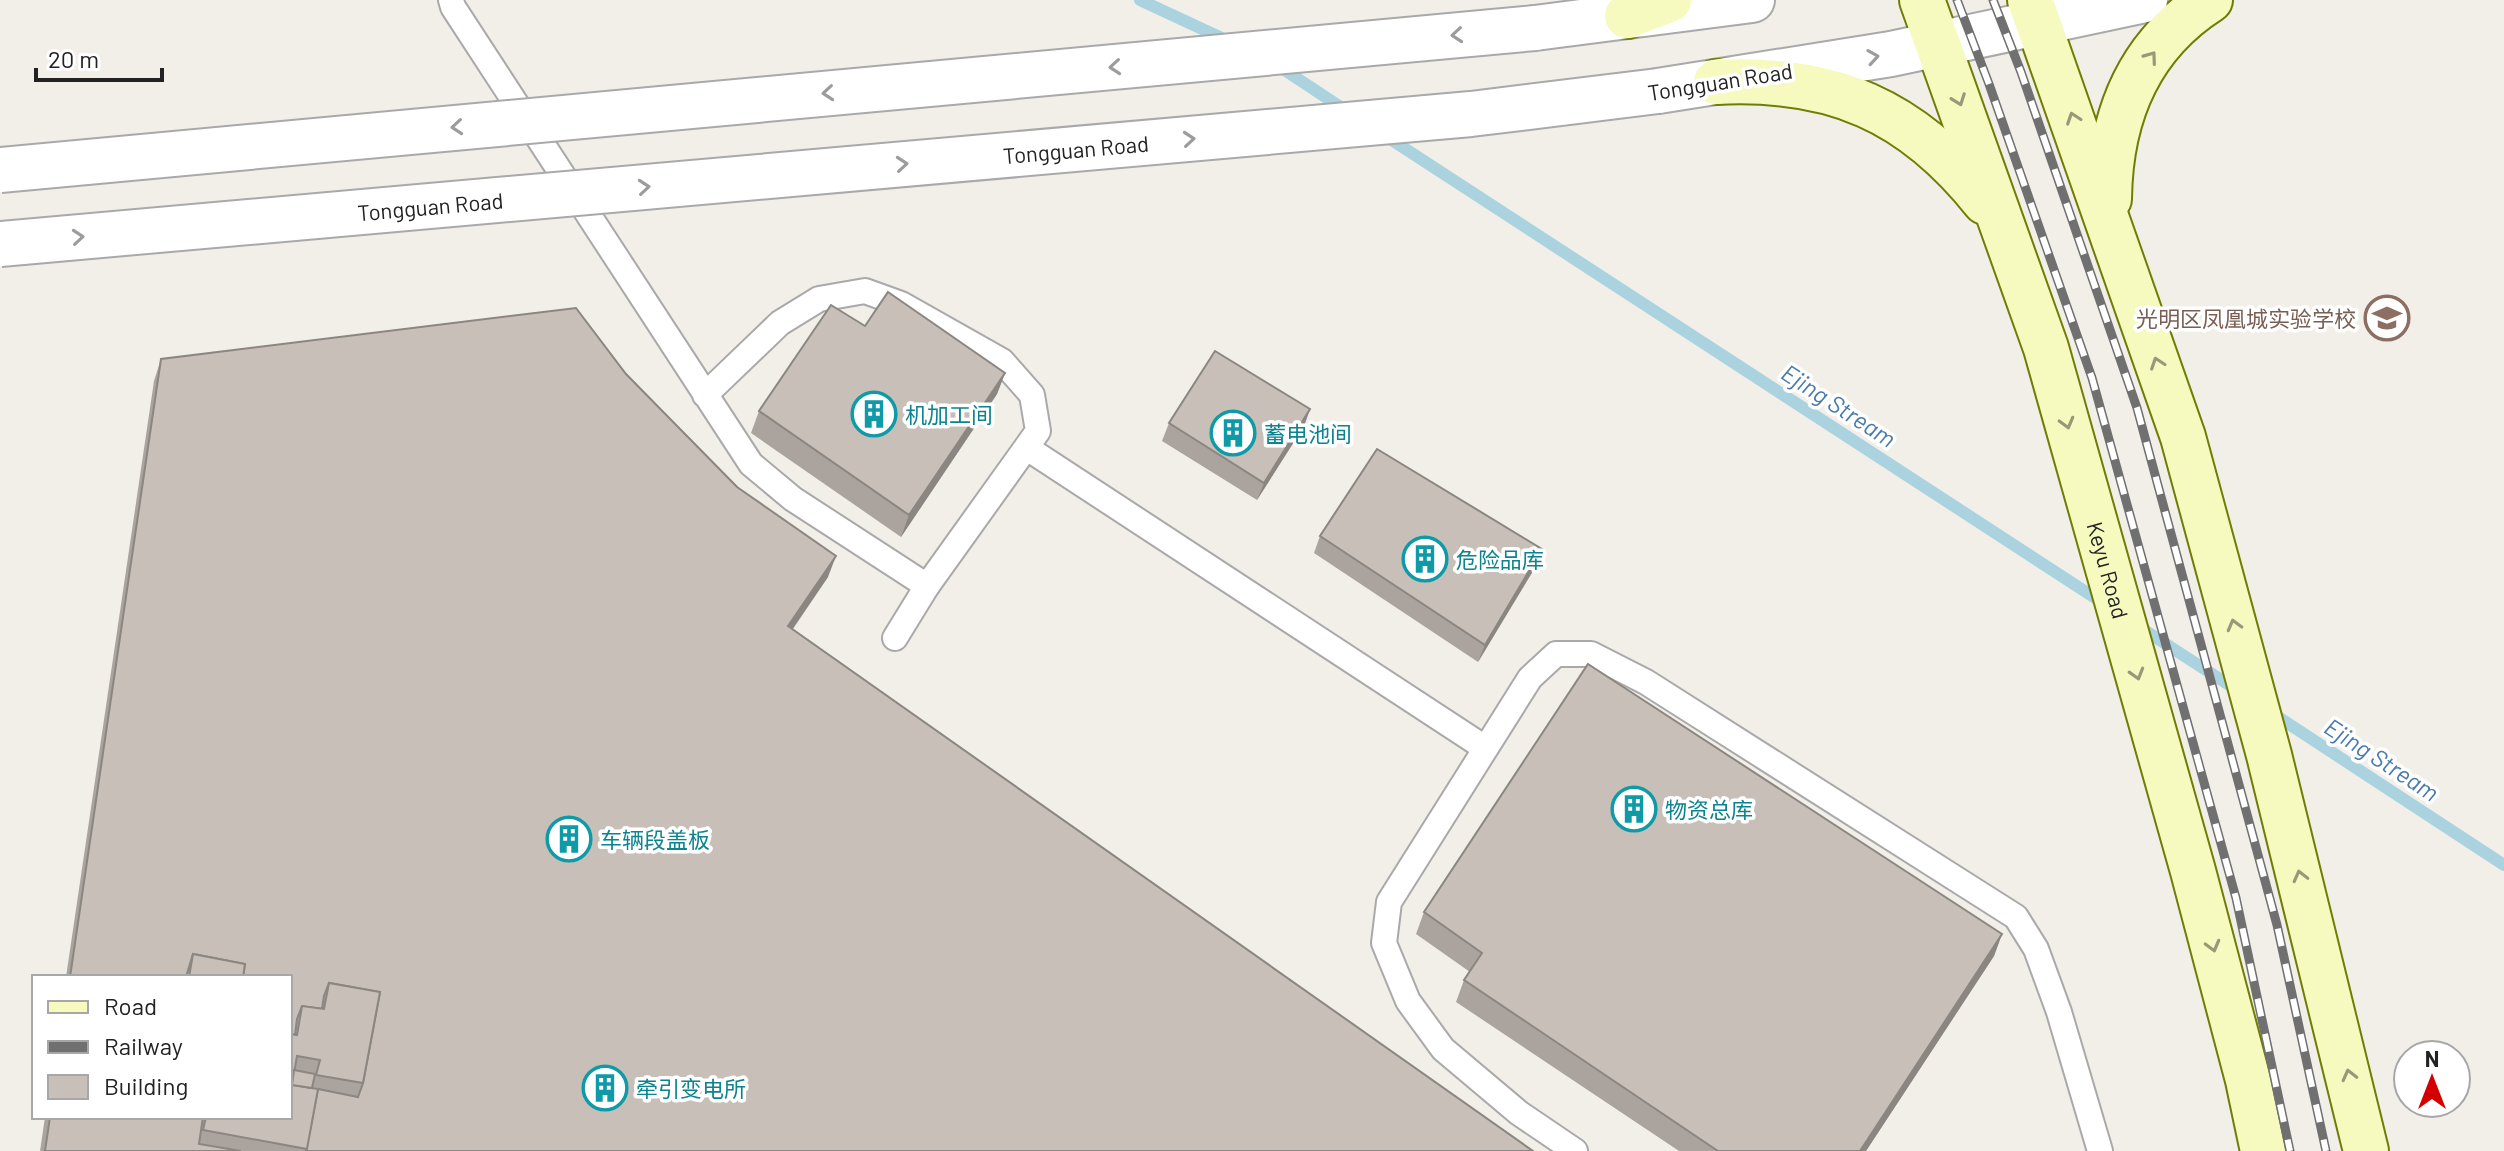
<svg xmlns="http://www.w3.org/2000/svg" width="2504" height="1151" viewBox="0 0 2504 1151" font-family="Barlow,'Noto Sans SC',sans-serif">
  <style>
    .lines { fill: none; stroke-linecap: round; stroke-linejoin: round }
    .stream { stroke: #aad3df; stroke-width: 12 }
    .service-casing { stroke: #a9a9a9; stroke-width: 28 }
    .tertiary-casing { stroke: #a9a9a9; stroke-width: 48 }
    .secondary-casing { stroke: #707d05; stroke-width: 48 }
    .service { stroke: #fff; stroke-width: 24 }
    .tertiary { stroke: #fff; stroke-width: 44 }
    .secondary { stroke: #f7fabf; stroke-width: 44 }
    .rail-casing { stroke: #707070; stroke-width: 9 }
    .rail { stroke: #fff; stroke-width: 6; stroke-dasharray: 18; stroke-linecap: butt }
    .tertiary-bridge-casing { stroke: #a9a9a9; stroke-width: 48; stroke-linecap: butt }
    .tertiary-bridge { stroke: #fff; stroke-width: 44 }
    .wall { fill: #aba49e }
    .shaded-wall { fill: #8b8681 }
    .building { fill: #c7bfb8; stroke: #8b8681; stroke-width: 2 }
    .oneway { stroke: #9c9c9c }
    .oneway2 { stroke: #979978 }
    .labels { text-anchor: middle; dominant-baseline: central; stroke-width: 7; stroke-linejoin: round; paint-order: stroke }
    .street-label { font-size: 22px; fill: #222; stroke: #fff }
    .education-label { font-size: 22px; fill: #785e54; stroke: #fff; text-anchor: end }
    .culture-label { font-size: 22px; fill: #0d838f; stroke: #fff; text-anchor: start }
    .water-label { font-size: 24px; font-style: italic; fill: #4a7aab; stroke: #fff }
  </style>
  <rect width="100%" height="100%" fill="#f2efe9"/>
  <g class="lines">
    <g class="stream">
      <polyline points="1140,0 1228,41"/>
      <polyline points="1277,65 1348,112"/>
      <polyline points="1384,135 2106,605"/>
      <polyline points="2138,626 2240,692"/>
      <polyline points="2269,711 2504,865"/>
    </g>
    <g class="service-casing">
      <g id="service">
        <polyline points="451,0 453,7 751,464 793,499 927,586 1038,431 1032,395 1002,361 901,304 865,291 819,299 780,323 705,395"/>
        <polyline points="1027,448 1485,748"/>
        <polyline points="895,638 927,586"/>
        <polyline points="1575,1151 1519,1113 1443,1049 1408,1001 1384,943 1389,902 1530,678 1556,654 1591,654 1646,682 2016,917 2036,949 2059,1012 2100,1151"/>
      </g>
    </g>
    <g class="tertiary-casing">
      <g id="tertiary">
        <polyline points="1535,28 1752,0"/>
        <polyline points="1658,91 1891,54 2145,0"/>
      </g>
    </g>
    <g class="secondary-casing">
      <g id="secondary">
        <path id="s1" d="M 1922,0 L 2046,348 L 2193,871 L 2248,1080 L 2263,1151"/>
        <polyline points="2030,0 2183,437 2269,755 2366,1151"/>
        <polyline points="1627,16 1669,0"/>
        <path d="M 1716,82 C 1832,76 1912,110 1985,202"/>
        <path d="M 2109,199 C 2110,117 2138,46 2210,0"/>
      </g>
    </g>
    <use href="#service" class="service"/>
    <use href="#tertiary" class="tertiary"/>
    <use href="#secondary" class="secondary"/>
    <g class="rail-casing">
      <g id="rail">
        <polyline points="1957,0 1989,84 2092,378 2236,898 2290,1151"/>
        <polyline points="1993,0 2021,72 2137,408 2277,925 2326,1151"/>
      </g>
    </g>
    <use href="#rail" class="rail"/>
    <g class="tertiary-bridge-casing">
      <g id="tertiary-bridge">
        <polyline points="0,170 1535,28"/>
        <path id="s2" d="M 0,244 L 1471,114 L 1658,91"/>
      </g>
    </g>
    <use href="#tertiary-bridge" class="tertiary-bridge"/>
  </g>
  <g class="wall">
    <polygon points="161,359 626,374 828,577 793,629 1533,1151 40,1151 45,1117 290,1117 290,977 66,977 154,381"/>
    <polygon points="1005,373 997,394 901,537 751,433 759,411"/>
    <polygon points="1310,409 1304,426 1257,500 1162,441 1169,423"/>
    <polygon points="1320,536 1536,566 1478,662 1314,553"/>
    <polygon points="1424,912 2002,934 1994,956 1866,1151 1679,1151 1456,1002 1464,980 1470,972 1416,934"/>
  </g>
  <g class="shaded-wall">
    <polygon points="1005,373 997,394 901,537 909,515"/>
    <polygon points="1310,409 1304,426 1257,500 1264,483"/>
    <polygon points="1542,549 1536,566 1478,662 1485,645"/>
    <polygon points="836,556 828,577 780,647 788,626"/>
    <polygon points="2002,934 1994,956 1866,1151 1860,1151"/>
  </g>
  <g class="building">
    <polygon points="888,292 1005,373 909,515 759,411 831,305 865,326"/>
    <polygon points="576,308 626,374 737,487 836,556 788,626 1533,1151 306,1151 318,1089 358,1097 363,1083 380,992 329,983 324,996 322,1009 302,1006 297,1019 295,1035 290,1034 290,977 243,977 245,964 193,954 186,977 70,977 161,359"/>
    <polygon points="1215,351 1310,409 1264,483 1169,423"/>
    <polygon points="1377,449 1542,549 1485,645 1320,536"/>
    <polygon points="1588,664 2002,934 1860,1151 1718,1151 1464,980 1482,953 1424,912"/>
    <polygon points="193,954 245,964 243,977 189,977"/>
    <polygon points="329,983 380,992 363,1083 316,1075 320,1060 297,1056 292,1085 318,1089 307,1149 203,1130 206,1117 290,1117 290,1034 297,1035 302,1006 324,1009"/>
    <polygon points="294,1070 315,1074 312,1088 292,1085"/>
    <polygon points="50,1117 203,1117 199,1144 241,1151 45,1151"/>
  </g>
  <defs><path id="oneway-chevron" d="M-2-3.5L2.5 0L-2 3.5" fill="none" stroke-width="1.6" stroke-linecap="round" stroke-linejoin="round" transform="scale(2)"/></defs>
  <g class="oneway">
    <use href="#oneway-chevron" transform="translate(1457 35) rotate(175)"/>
    <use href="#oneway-chevron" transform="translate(1873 57) rotate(-9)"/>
    <use href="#oneway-chevron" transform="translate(1115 67) rotate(175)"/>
    <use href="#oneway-chevron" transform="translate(828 93) rotate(175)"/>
    <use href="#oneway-chevron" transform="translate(457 127) rotate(175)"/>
    <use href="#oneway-chevron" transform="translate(1189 139) rotate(-5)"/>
    <use href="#oneway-chevron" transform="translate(902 164) rotate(-5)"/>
    <use href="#oneway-chevron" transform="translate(644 187) rotate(-5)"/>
    <use href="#oneway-chevron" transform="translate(78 237) rotate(-5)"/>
  </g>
  <g class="oneway2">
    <use href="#oneway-chevron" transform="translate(2151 57) rotate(-54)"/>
    <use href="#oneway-chevron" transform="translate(1959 100) rotate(70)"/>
    <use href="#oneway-chevron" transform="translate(2073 118) rotate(-109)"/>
    <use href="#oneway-chevron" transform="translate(2157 363) rotate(-109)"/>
    <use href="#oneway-chevron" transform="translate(2067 423) rotate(75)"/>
    <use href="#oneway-chevron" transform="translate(2234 625) rotate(-105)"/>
    <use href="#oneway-chevron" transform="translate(2137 674) rotate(74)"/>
    <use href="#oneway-chevron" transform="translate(2300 876) rotate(-104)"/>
    <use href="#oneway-chevron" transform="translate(2213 946) rotate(75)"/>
    <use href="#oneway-chevron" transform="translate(2349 1075) rotate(-104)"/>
  </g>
  <defs>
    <g id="school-ring" transform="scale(2.3)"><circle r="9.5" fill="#fff" stroke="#8d6e63" stroke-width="1.5"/><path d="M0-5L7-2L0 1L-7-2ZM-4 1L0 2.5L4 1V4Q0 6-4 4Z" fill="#8d6e63"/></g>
    <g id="building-ring" transform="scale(2.3)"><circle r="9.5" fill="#fff" stroke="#0f9aa8" stroke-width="1.5"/><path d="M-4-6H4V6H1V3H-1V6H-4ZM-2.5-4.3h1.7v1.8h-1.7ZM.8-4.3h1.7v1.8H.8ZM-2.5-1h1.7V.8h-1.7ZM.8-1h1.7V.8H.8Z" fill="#0f9aa8"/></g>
  </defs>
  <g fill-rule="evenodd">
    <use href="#school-ring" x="2387" y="318"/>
    <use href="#building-ring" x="874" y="414"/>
    <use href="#building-ring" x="1233" y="433"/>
    <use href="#building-ring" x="1425" y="559"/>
    <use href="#building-ring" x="1634" y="809"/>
    <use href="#building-ring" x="569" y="839"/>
    <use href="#building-ring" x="605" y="1088"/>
  </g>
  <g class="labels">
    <g class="street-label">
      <text transform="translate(1720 81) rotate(-9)">Tongguan Road</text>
      <text stroke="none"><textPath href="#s2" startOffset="1080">Tongguan Road</textPath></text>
      <text stroke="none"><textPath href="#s2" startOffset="432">Tongguan Road</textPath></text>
      <text stroke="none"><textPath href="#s1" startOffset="600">Keyu Road</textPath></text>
    </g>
    <g class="education-label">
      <text x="2356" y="318">光明区凤凰城实验学校</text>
    </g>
    <g class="culture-label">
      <text x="905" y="414">机加工间</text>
      <text x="1264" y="433">蓄电池间</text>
      <text x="1456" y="559">危险品库</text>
      <text x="1665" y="809">物资总库</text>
      <text x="600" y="839">车辆段盖板</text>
      <text x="636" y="1088">牵引变电所</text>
    </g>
    <g class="water-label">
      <text transform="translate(1839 405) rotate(33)">Ejing Stream</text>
      <text transform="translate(2382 759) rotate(33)">Ejing Stream</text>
    </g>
  </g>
  <rect x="32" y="975" width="260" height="144" fill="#ffffff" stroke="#a7a7a7" stroke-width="2"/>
  <rect x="48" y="1001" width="40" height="12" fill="#f7fabf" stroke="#a7a7a7" stroke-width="2"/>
  <text x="104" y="1015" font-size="24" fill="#222222">Road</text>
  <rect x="48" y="1041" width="40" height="12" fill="#707070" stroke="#a7a7a7" stroke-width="2"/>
  <text x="104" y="1055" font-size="24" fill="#222222">Railway</text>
  <rect x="48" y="1075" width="40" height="24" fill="#c7bfb8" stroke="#a7a7a7" stroke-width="2"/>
  <text x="104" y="1095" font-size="24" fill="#222222">Building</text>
  <g transform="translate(2432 1079)"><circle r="38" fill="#ffffff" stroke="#a7a7a7" stroke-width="2"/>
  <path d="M0-6L14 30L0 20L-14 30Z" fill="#d40000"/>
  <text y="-12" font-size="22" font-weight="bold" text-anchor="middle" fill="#222222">N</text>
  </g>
  <path d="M36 68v12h126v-12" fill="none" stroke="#222222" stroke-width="4"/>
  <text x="48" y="68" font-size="24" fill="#222222" stroke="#ffffff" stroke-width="6" paint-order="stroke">20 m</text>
</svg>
